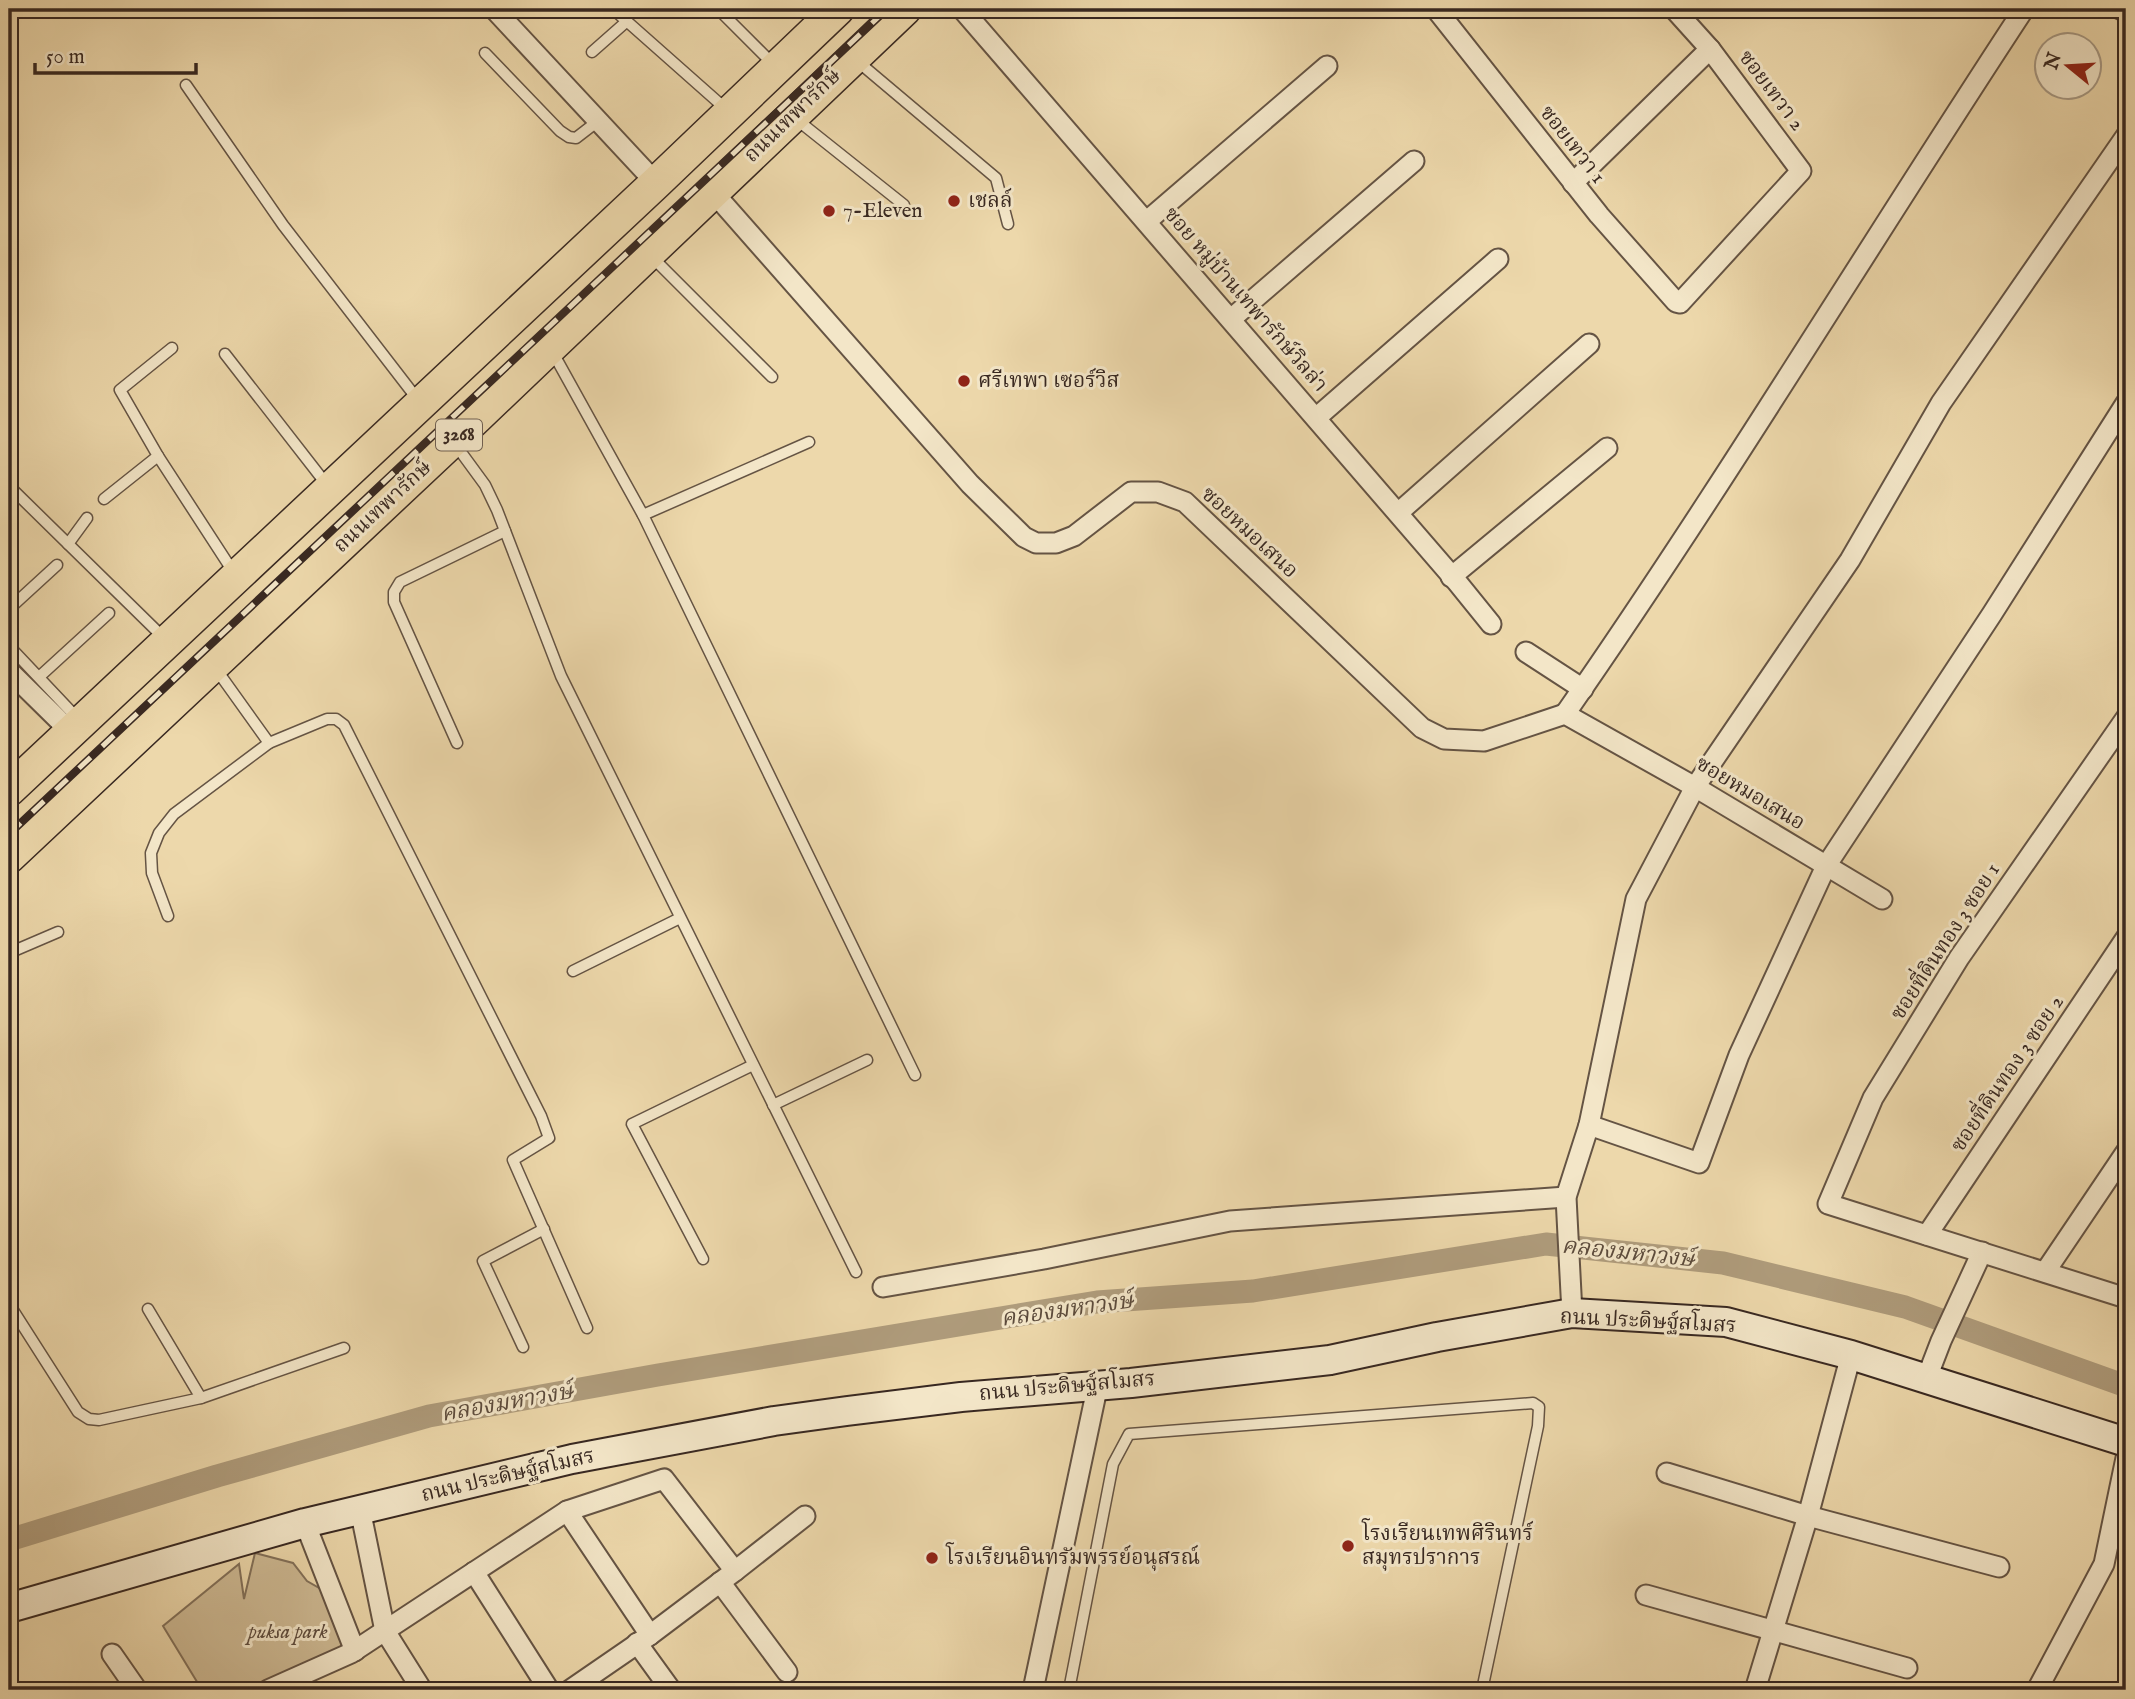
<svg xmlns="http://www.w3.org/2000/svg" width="2135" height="1699" viewBox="0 0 2135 1699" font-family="'IM FELL English','Noto Serif Thai',serif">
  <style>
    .green { fill: #ceba94; stroke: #83715a; stroke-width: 2 }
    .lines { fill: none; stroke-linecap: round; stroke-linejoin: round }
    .canal { stroke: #af9c7c; stroke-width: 23 }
    .lane-casing { stroke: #655444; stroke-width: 13 }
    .street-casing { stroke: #655444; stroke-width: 23 }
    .secondary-casing { stroke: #382821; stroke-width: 32 }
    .primary-casing { stroke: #382821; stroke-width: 35 }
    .lane { stroke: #f3e6c8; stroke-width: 10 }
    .street { stroke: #f3e6c8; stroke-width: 19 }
    .secondary { stroke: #f3e6c8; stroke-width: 28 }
    .primary { stroke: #edd8ab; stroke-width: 32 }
    .rail-casing { stroke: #382821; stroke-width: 8 }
    .rail { stroke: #f3e6c8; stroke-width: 5; stroke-dasharray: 16; stroke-linecap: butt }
    .poi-dot { fill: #8f2418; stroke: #f3e6c8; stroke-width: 2.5 }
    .labels { text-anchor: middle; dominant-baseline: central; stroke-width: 6; stroke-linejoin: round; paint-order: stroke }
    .shield { fill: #f3e6c8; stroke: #706153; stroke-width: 2 }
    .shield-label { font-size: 19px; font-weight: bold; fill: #382821 }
    .street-label { font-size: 21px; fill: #382821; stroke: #f3e6c8 }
    .poi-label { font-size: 21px; fill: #382821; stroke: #f3e6c8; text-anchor: start }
    .park-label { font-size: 21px; font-style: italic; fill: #5e4c3e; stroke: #f3e6c8 }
    .water-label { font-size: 23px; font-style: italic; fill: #5c4b3c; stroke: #f3e6c8 }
  </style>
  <rect width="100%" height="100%" fill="#edd8ab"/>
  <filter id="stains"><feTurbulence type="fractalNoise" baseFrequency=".00286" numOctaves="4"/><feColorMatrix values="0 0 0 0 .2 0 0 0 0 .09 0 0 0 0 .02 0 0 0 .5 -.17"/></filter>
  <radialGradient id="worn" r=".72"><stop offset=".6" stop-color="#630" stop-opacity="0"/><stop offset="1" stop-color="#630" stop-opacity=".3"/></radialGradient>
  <polygon class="green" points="255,1553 293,1563 307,1581 326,1592 351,1653 301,1690 202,1690 163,1626 239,1564 244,1599"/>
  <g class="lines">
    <polyline class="canal" points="9,1540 217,1476 429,1416 658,1375 1097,1302 1253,1291 1546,1244 1723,1263 1905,1307 2126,1386"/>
    <g class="lane-casing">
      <g id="lane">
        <polyline points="613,9 727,110"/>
        <polyline points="718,9 774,65"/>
        <polyline points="592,52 626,22"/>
        <polyline points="485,53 560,131 569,137 576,138 598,121"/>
        <polyline points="856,60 996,178 1008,224"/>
        <polyline points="186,85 283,225 418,400"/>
        <polyline points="796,119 904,205"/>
        <polyline points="652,257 772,377"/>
        <polyline points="552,351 643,515 915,1075"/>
        <polyline points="225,354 327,485"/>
        <polyline points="455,444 485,485 497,510 561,676 856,1272"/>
        <polyline points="158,456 234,573"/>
        <polyline points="9,486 165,639"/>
        <polyline points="104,499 158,456 120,390 172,348"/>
        <polyline points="643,515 809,442"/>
        <polyline points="68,544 87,518"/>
        <polyline points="9,609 57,565"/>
        <polyline points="9,646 78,719"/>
        <polyline points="216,669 269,743 327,719 336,719 344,725 541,1116 549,1138 513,1160 587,1328"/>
        <polyline points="39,677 109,613"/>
        <polyline points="457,743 394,602 394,592 400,582 505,531"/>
        <polyline points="168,916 152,873 151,853 159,833 174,814 269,743"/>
        <polyline points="9,953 58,932"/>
        <polyline points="573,971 680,918"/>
        <polyline points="773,1105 867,1060"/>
        <polyline points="703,1259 632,1124 753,1065"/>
        <polyline points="9,1304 78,1412 89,1419 99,1420 201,1398 344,1348"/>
        <polyline points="148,1309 201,1398"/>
        <polyline points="523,1347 483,1261 544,1229"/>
        <polyline points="1069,1690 1113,1464 1129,1434 1533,1403 1539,1407 1538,1426 1482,1690"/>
      </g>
    </g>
    <g class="street-casing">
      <g id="street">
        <polyline points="494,9 656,183"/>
        <polyline points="962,9 1457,582 1491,624"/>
        <polyline points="1436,9 1599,215 1676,302 1680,303 1801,171 1710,49 1674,9"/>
        <polyline points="2120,9 2126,12"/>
        <polyline points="1573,183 1710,49"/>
        <polyline points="713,192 970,484 1024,537 1036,543 1056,543 1074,536 1131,492 1158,492 1185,502 1422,728 1444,739 1484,741 1565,714 1695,787 1882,899"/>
        <polyline points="1147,221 1327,66"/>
        <polyline points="1231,319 1414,161"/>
        <polyline points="1316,418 1498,259"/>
        <polyline points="1398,513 1589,344"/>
        <polyline points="1451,577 1607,448"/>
        <polyline points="1526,652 1583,689"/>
        <polyline points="9,671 71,732"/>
        <path d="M 1565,714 C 1725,484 1870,243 2024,9"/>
        <polyline points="2126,718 1959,958 1873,1098 1828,1204 2126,1298"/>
        <polyline points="1589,1125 1699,1163 1739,1055 1826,866 1992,614 2126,403"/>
        <polyline points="1927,1235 2126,938"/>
        <polyline points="2045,1272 2126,1152"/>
        <polyline points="883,1287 1044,1259 1230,1221 1566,1197"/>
        <polyline points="1572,1313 1566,1197 1589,1125 1636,899 1695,787 1850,560 1941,403 2126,136"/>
        <polyline points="1926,1380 1941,1341 1982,1252"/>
        <polyline points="1667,1473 1808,1516 1999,1567"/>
        <polyline points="360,1509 385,1631 422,1690"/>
        <polyline points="567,1511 650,1635"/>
        <polyline points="305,1523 355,1651"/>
        <polyline points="735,1571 805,1516"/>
        <polyline points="474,1572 549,1690"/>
        <polyline points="720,1582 787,1672"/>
        <polyline points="1646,1595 1907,1668"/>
        <polyline points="637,1643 671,1690"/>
        <polyline points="112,1654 137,1690"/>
        <polyline points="268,1690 351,1653 567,1511 664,1479 735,1571 650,1635 570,1690"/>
        <polyline points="1033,1690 1098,1384"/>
        <polyline points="1755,1690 1808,1516 1851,1355"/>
        <polyline points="2037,1690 2104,1564 2126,1458"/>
      </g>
    </g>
    <g class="secondary-casing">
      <polyline id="secondary" points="9,1608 305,1523 572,1459 774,1421 847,1411 961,1397 1131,1383 1330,1360 1437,1337 1572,1313 1726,1322 1851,1355 2126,1442"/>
    </g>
    <g class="primary-casing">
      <g id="primary">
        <polyline points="9,790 656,183 838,9"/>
        <polyline points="9,857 453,440 905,9"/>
      </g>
    </g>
    <use href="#lane" class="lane"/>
    <use href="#street" class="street"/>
    <use href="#secondary" class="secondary"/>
    <use href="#primary" class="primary"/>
    <g class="rail-casing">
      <polyline id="rail" points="9,834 887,9"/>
    </g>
    <use href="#rail" class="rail"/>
  </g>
  <g class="poi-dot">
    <circle cx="954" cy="201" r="7"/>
    <circle cx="829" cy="211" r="7"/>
    <circle cx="964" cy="381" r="7"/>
    <circle cx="1348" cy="1546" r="7"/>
    <circle cx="932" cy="1558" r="7"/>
  </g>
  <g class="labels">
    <rect class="shield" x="436" y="419.5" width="46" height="31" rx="5"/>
    <g class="shield-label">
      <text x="459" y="435">3268</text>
    </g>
    <g class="street-label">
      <text transform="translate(1771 91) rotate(53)">ซอยเทวา 2</text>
      <text transform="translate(793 116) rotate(-44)">ถนนเทพารักษ์</text>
      <text transform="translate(1572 145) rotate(52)">ซอยเทวา 1</text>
      <text transform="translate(1245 300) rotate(49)">ซอย หมู่บ้านเทพารักษ์วิลล่า</text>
      <text transform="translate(383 507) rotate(-43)">ถนนเทพารักษ์</text>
      <text transform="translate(1249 533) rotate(43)">ซอยหมอเสนอ</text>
      <text transform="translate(1750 794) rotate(31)">ซอยหมอเสนอ</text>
      <text transform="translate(1946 942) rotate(-57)">ซอยที่ดินทอง 3 ซอย 1</text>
      <text transform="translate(2008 1074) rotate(-56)">ซอยที่ดินทอง 3 ซอย 2</text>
      <text transform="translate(1648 1322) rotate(3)">ถนน ประดิษฐ์สโมสร</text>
      <text transform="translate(1067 1387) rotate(-5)">ถนน ประดิษฐ์สโมสร</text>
      <text transform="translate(508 1476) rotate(-13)">ถนน ประดิษฐ์สโมสร</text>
    </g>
    <g class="poi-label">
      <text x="968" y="201">เชลล์</text>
      <text x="843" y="211">7-Eleven</text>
      <text x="978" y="381">ศรีเทพา เซอร์วิส</text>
      <text x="1362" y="1534">โรงเรียนเทพศิรินทร์<tspan x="1362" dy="24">สมุทรปราการ</tspan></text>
      <text x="946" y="1558">โรงเรียนอินทรัมพรรย์อนุสรณ์</text>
    </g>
    <g class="park-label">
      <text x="288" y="1632">puksa park</text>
    </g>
    <g class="water-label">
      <text transform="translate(1628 1253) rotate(6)">คลองมหาวงษ์</text>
      <text transform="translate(1067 1310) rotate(-8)">คลองมหาวงษ์</text>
      <text transform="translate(507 1403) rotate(-10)">คลองมหาวงษ์</text>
    </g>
  </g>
  <rect width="2135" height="1699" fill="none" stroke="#edd8ab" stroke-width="35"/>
  <rect x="10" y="10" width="2114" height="1678" fill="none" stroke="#382821" stroke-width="3.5"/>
  <rect x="18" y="18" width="2100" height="1664" fill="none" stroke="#382821" stroke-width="2"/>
  <g transform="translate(2068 66) rotate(288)"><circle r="33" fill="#f3e6c8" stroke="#a89a85" stroke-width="2"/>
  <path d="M0-5L12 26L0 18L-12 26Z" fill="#8f2418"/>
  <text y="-10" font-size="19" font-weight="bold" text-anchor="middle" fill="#382821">N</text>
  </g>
  <path d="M35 63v10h161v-10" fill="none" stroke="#382821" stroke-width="3.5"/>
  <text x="46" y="63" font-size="21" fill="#382821" stroke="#f3e6c8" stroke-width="5" paint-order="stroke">50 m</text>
  <rect width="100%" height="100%" filter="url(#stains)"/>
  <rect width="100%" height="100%" fill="url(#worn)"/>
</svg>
